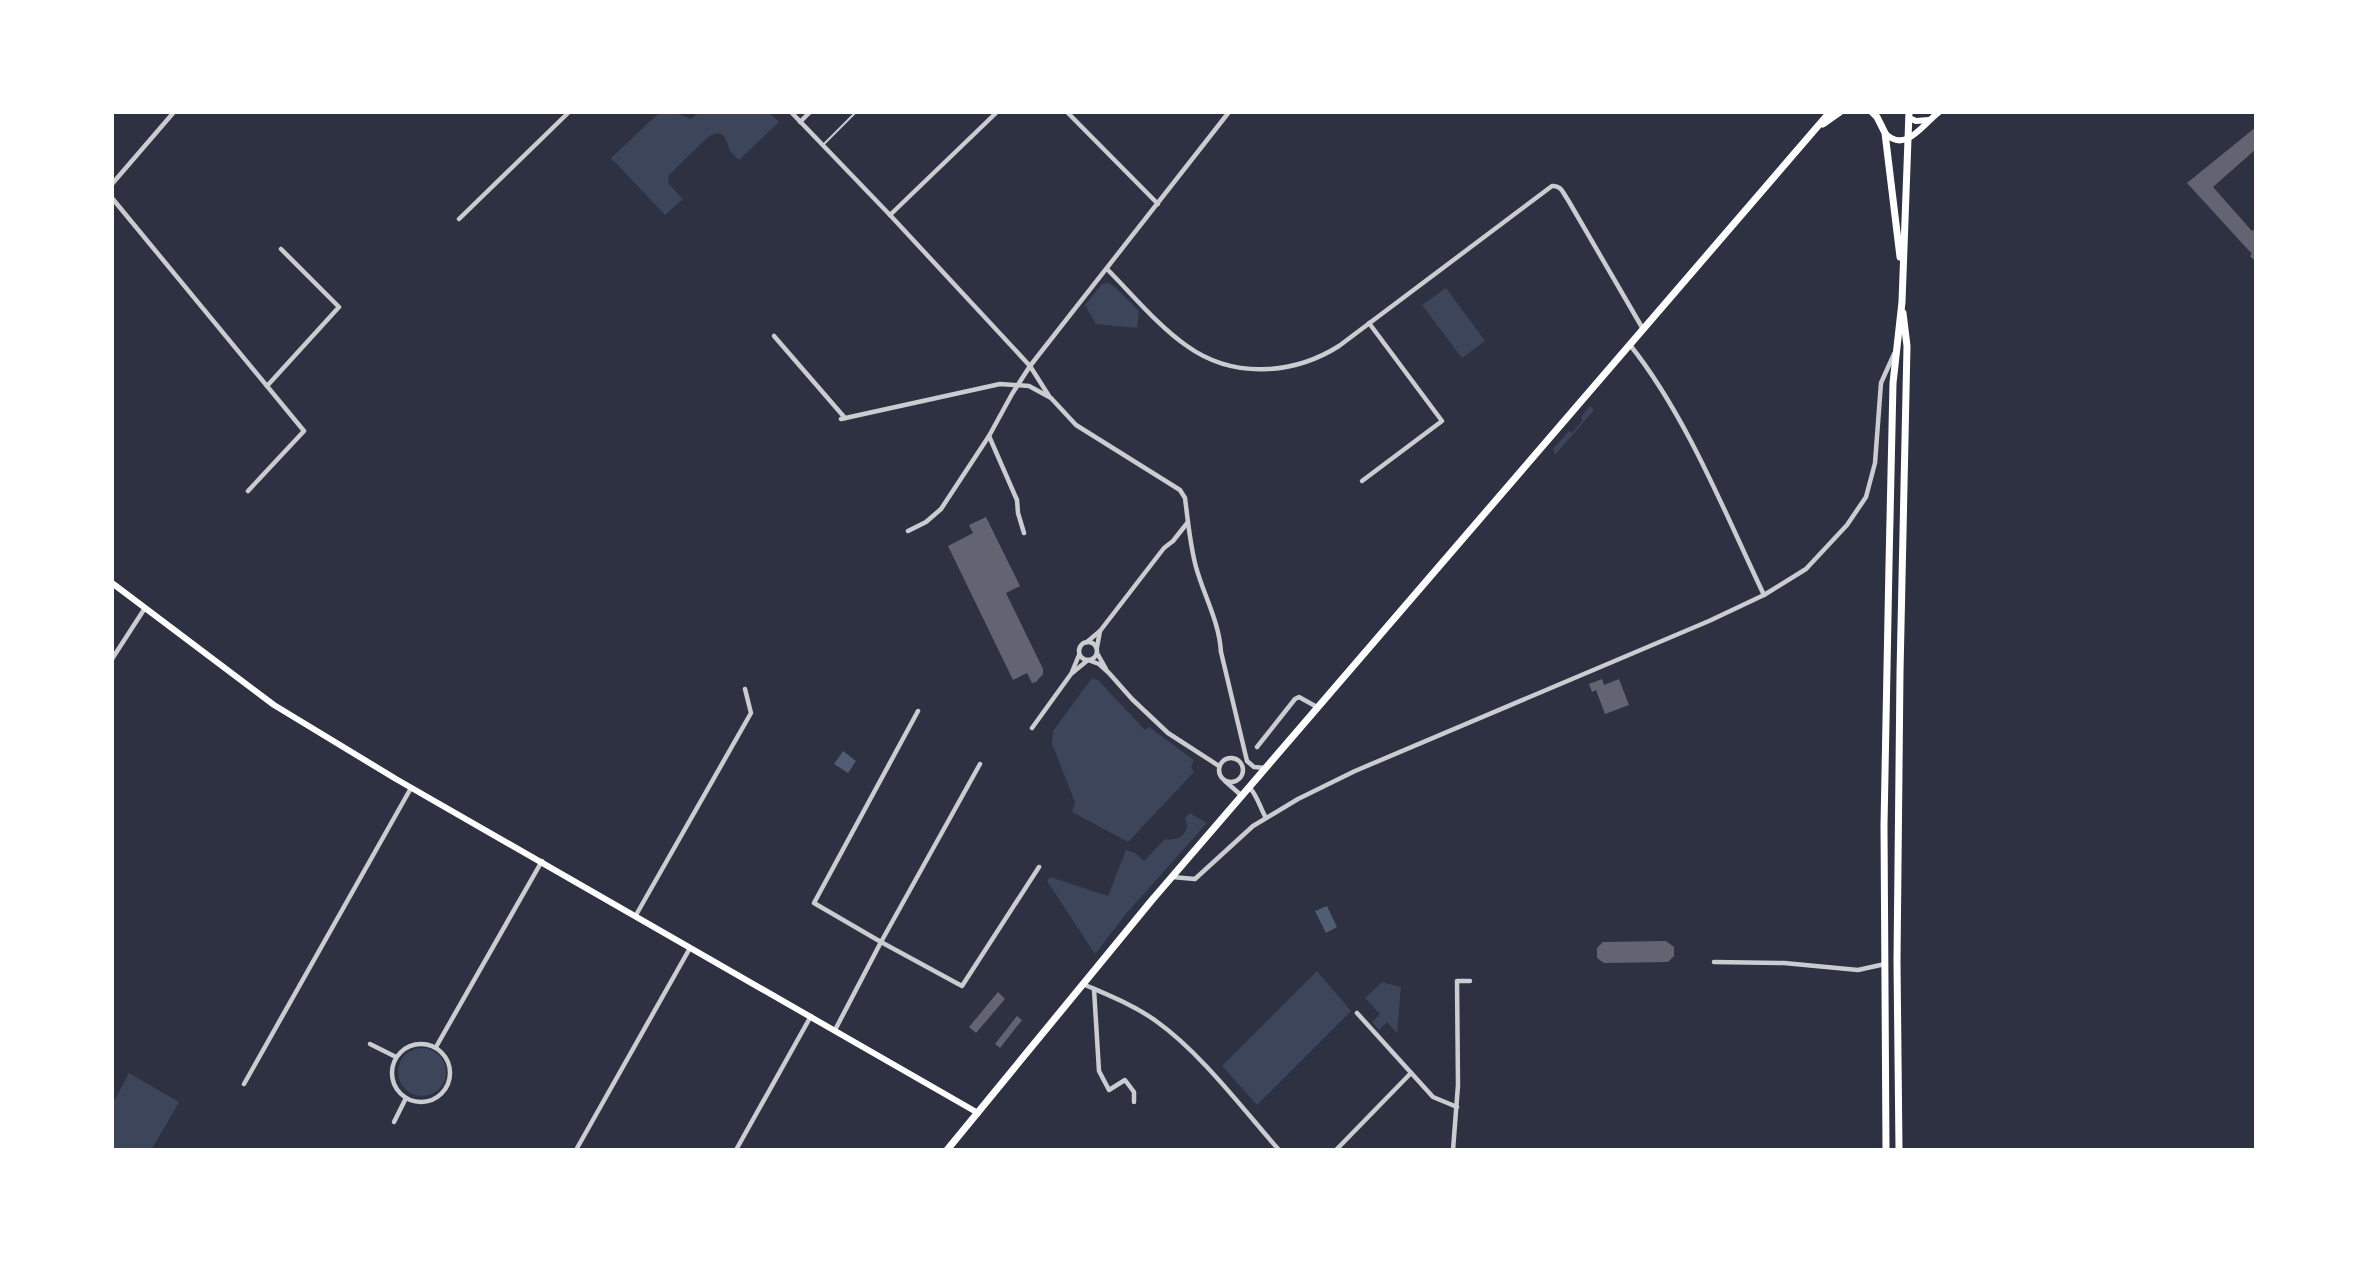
<svg xmlns="http://www.w3.org/2000/svg" width="2368" height="1262" viewBox="0 0 2368 1262" font-family="Mulish,sans-serif">
  <style>
    .green { fill: #3c4559 }
    .water { fill: #4f5d75 }
    .building { fill: #626471 }
    .lines { fill: none; stroke-linecap: round; stroke-linejoin: round }
    .service { stroke: #caccd0; stroke-width: 2 }
    .minor { stroke: #caccd0; stroke-width: 4.5 }
    .secondary { stroke: #fff; stroke-width: 6 }
    .primary { stroke: #fff; stroke-width: 7 }
  </style>
  <rect width="100%" height="100%" fill="#2d3142"/>
  <g class="green">
    <path d="M 659,113 L 677,113 L 691,119 L 698,113 L 770,113 L 779,122 L 739,160 C 736,157 730,152 729,148 C 725,137 723,128 708,137 L 668,176 L 669,184 L 683,199 L 665,215 L 611,158 Z"/>
    <polygon points="1108,283 1115,287 1139,311 1137,328 1096,324 1085,305 1102,284"/>
    <polygon points="1446,288 1485,341 1462,358 1422,305"/>
    <polygon points="1590,406 1594,410 1555,455 1553,449 1569,431 1572,433 1583,420 1581,417"/>
    <polygon points="1092,678 1098,680 1145,730 1149,727 1194,760 1191,767 1194,772 1128,842 1072,812 1075,802 1052,744 1053,731"/>
    <path d="M 1190,813 L 1207,823 L 1125,915 L 1095,954 L 1047,881 L 1050,877 L 1108,896 L 1126,850 L 1135,853 L 1144,861 L 1165,839 C 1179,842 1192,832 1185,818 Z"/>
    <polygon points="1317,971 1351,1011 1257,1105 1222,1066"/>
    <polygon points="1382,982 1401,987 1397,1033 1387,1022 1379,1030 1372,1022 1380,1014 1365,998"/>
    <circle cx="422" cy="1072" r="24"/>
    <polygon points="129,1073 179,1102 152,1149 113,1149 113,1103"/>
  </g>
  <g class="water">
    <polygon points="843,751 856,761 848,773 834,764"/>
    <polygon points="1327,906 1337,927 1326,933 1315,911"/>
  </g>
  <g class="building">
    <polygon points="2256,127 2256,149 2213,187 2252,231 2256,228 2256,262 2250,256 2252,254 2187,183"/>
    <polygon points="986,517 1020,586 1006,593 1043,669 1043,674 1036,682 1032,683 1027,673 1013,680 948,546 973,533 969,525"/>
    <polygon points="1602,679 1604,685 1619,679 1629,705 1605,714 1596,690 1592,692 1589,684"/>
    <polygon points="1666,941 1674,947 1674,956 1668,962 1604,963 1597,958 1597,948 1603,942"/>
    <polygon points="998,992 1005,999 976,1033 969,1027"/>
    <polygon points="1017,1016 1022,1020 1000,1048 995,1044"/>
  </g>
  <g class="lines">
    <polyline class="service" points="824,144 856,112"/>
    <g class="minor">
      <polyline points="791,112 890,215 1030,366 1049,396"/>
      <polyline points="1067,112 1158,204"/>
      <polyline points="800,122 810,112"/>
      <polyline points="112,184 174,112"/>
      <polyline points="112,198 304,431 248,491"/>
      <polyline points="890,215 997,112"/>
      <polyline points="459,219 569,112"/>
      <path d="M 1107,269 C 1131,293 1159,327 1187,346 C 1233,379 1293,375 1339,346 L 1552,186 C 1561,185 1563,193 1568,200 L 1643,329"/>
      <polyline points="774,336 845,418"/>
      <path d="M 1630,345 C 1686,415 1725,513 1764,595"/>
      <polyline points="267,386 339,307 281,249"/>
      <path d="M 841,419 L 1000,384 L 1029,386 L 1051,398 L 1076,425 L 1180,490 L 1185,498 C 1188,521 1190,545 1196,567 C 1204,596 1219,621 1221,652 L 1247,761 L 1254,767 L 1265,768"/>
      <polyline points="989,436 1017,500 1018,513 1024,533"/>
      <polyline points="1362,481 1442,421 1369,323"/>
      <polyline points="908,531 926,522 941,509 989,436 1012,394 1030,366 1229,112"/>
      <circle cx="1088" cy="651" r="9"/>
      <polyline points="1087,642 1100,631 1164,548 1173,541 1188,522"/>
      <polyline points="1097,647 1100,631"/>
      <polyline points="1097,653 1106,669"/>
      <polyline points="112,659 145,608"/>
      <polyline points="1072,672 1079,655"/>
      <polyline points="1032,728 1071,674 1088,660 1099,664 1109,673 1132,699 1168,733 1219,766"/>
      <polyline points="1257,747 1295,699 1299,697 1317,707"/>
      <circle cx="1231" cy="770" r="12"/>
      <polyline points="980,764 881,942 962,986 1039,867"/>
      <polyline points="1225,781 1242,796"/>
      <path d="M 1250,788 C 1258,797 1260,808 1266,818"/>
      <polyline points="1172,877 1195,879 1253,826 1298,799 1355,771 1709,621 1764,595 1806,569 1847,525 1866,497 1875,463 1881,383 1894,354"/>
      <polyline points="636,915 751,713 745,689"/>
      <polyline points="1714,962 1784,963 1858,970 1885,964"/>
      <path d="M 1083,984 C 1108,995 1134,1005 1156,1021 C 1201,1053 1242,1108 1279,1150"/>
      <polyline points="1094,989 1099,1071 1109,1090 1125,1080 1134,1092 1134,1102"/>
      <polyline points="1357,1013 1433,1097 1457,1107"/>
      <polyline points="835,1030 881,942 814,903 918,711"/>
      <circle cx="421" cy="1073" r="29"/>
      <polyline points="370,1044 396,1057"/>
      <polyline points="436,1047 542,861"/>
      <polyline points="244,1084 411,788"/>
      <polyline points="394,1122 406,1098"/>
      <polyline points="576,1150 690,948"/>
      <polyline points="736,1150 811,1016"/>
      <polyline points="1336,1150 1411,1073"/>
      <polyline points="1453,1150 1458,1085 1457,981 1470,981"/>
    </g>
    <g class="secondary">
      <polyline points="1909,118 1916,121 1929,120"/>
      <path d="M 1885,133 C 1905,154 1922,125 1939,112"/>
      <polyline points="112,583 274,705 396,779 978,1113"/>
    </g>
    <g class="primary">
      <polyline points="1872,112 1877,117 1885,133 1900,257"/>
      <polyline points="1823,124 1840,112"/>
      <polyline points="947,1150 1152,900 1830,112"/>
      <polyline points="1886,1150 1884,825 1889,564 1893,383 1902,302 1909,112"/>
      <polyline points="1899,1150 1897,961 1900,673 1907,346 1903,313"/>
    </g>
  </g>
  <rect width="2368" height="1262" fill="none" stroke="#ffffff" stroke-width="228"/>
</svg>
